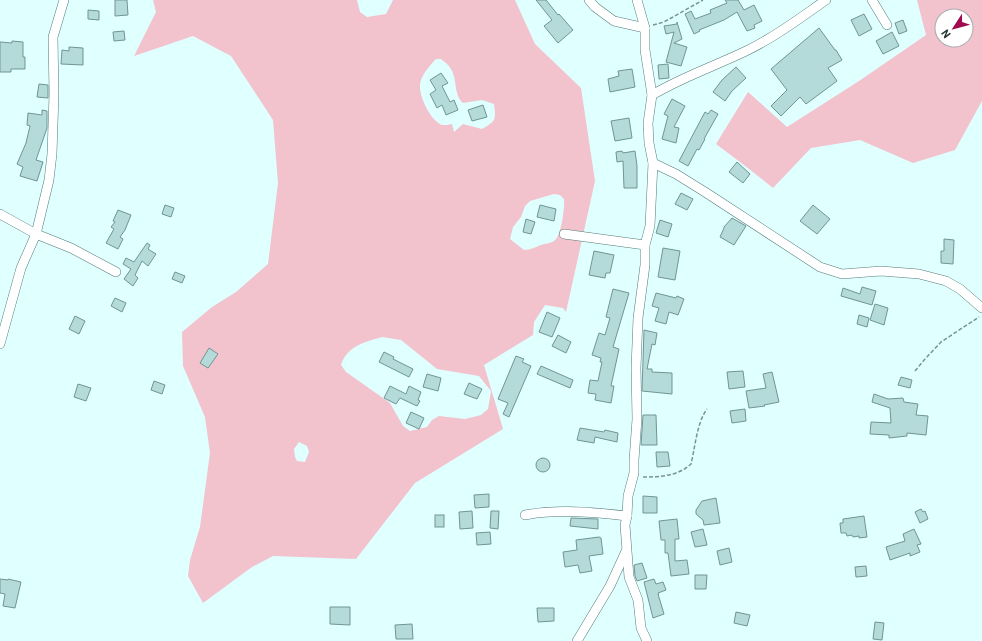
<svg xmlns="http://www.w3.org/2000/svg" width="982" height="641" viewBox="0 0 982 641" font-family="Barlow,sans-serif">
  <style>
    .green { fill: #f2c2cd; fill-rule: evenodd }
    .building { fill: #b4dada; stroke: #709595 }
    .lines { fill: none; stroke-linecap: round; stroke-linejoin: round }
    .minor-casing { stroke: #567a7a; stroke-width: 10 }
    .path { stroke: #7c9292; stroke-width: 1.5; stroke-dasharray: 4 2; stroke-linecap: butt }
    .minor { stroke: #fff; stroke-width: 9 }
  </style>
  <rect width="100%" height="100%" fill="#e0ffff"/>
  <g class="green">
    <path d="M 153,0 L 357,0 L 360,12 L 367,17 L 386,14 L 393,0 L 515,0 L 535,44 L 581,88 L 595,181 L 566,312 L 563,308 L 545,305 L 534,322 L 533,335 L 484,365 L 503,429 L 415,483 L 356,559 L 273,556 L 252,567 L 203,603 L 188,576 L 190,560 L 200,527 L 210,453 L 205,417 L 183,366 L 182,332 L 212,307 L 236,292 L 268,264 L 278,183 L 273,120 L 231,56 L 193,36 L 134,56 L 156,12 ZM 436,59 L 441,59 C 445,62 450,66 452,71 C 457,81 454,95 463,103 L 482,100 L 494,104 C 496,120 496,121 482,129 L 463,124 L 454,132 L 452,124 C 449,125 445,125 442,125 C 431,121 419,97 420,85 C 420,77 430,65 436,59 ZM 554,194 L 560,195 L 564,199 C 565,208 561,237 554,241 C 550,244 545,243 541,245 C 535,247 531,250 524,250 L 510,239 L 513,227 L 521,217 L 525,206 L 530,201 ZM 382,337 L 401,340 L 437,369 L 479,376 L 491,391 L 488,409 L 481,415 L 465,419 L 439,416 L 432,420 L 427,427 L 410,431 L 403,426 L 390,403 L 346,372 L 341,365 C 347,346 365,342 382,337 ZM 299,442 L 307,446 L 309,452 L 305,462 L 297,461 L 295,457 L 294,449 Z"/>
    <path d="M 917,0 L 982,0 L 982,101 L 955,150 L 913,163 L 860,140 L 811,148 L 773,188 L 744,165 L 716,144 L 748,92 L 787,127 L 859,81 L 926,35 ZM 942,16 L 966,16 L 966,40 L 942,40 Z"/>
  </g>
  <g class="building">
    <polygon points="115,0 127,0 128,15 115,16"/>
    <polygon points="536,0 546,0 558,15 559,14 573,30 558,43 544,26 552,20"/>
    <polygon points="725,0 738,0 744,10 754,5 762,21 754,25 755,28 747,31 737,12 724,20 699,30 700,31 694,34 685,14 691,11 695,19 711,13 710,10 727,3"/>
    <polygon points="88,10 99,11 99,20 88,19"/>
    <polygon points="864,14 872,29 859,36 851,20"/>
    <polygon points="903,20 907,31 899,34 895,23"/>
    <polygon points="677,22 682,39 674,43 687,47 681,66 666,62 674,32 666,34 664,26 677,24"/>
    <polygon points="819,28 835,50 836,50 842,60 828,68 837,81 806,104 800,97 781,116 771,106 787,90 771,69"/>
    <polygon points="124,31 125,40 114,41 113,32"/>
    <polygon points="892,32 899,46 883,54 876,41"/>
    <polygon points="12,41 23,42 23,57 25,57 25,69 11,69 11,72 0,72 0,42 12,43"/>
    <polygon points="69,47 83,48 83,65 61,64 62,50 69,51"/>
    <polygon points="668,64 669,78 659,79 658,65"/>
    <polygon points="736,67 746,78 732,91 725,101 713,92 722,80"/>
    <polygon points="632,69 635,87 610,92 608,79 619,76 618,71"/>
    <polygon points="441,73 448,83 442,86 450,102 454,100 458,110 446,115 442,105 437,108 430,94 436,90 430,80"/>
    <polygon points="39,84 48,85 48,98 37,97"/>
    <polygon points="672,99 685,106 674,127 679,128 676,143 662,139 668,116 664,114"/>
    <polygon points="483,105 487,117 472,121 468,110"/>
    <polygon points="42,110 47,111 47,128 36,160 43,162 37,181 20,176 23,167 17,164 26,143 30,126 27,125 28,113 42,115"/>
    <polygon points="711,110 718,114 704,139 705,139 699,150 697,149 688,166 679,161 705,112 708,114"/>
    <polygon points="629,118 632,138 615,141 611,121"/>
    <polygon points="622,151 623,153 635,151 637,166 637,188 624,188 623,161 617,162 616,152"/>
    <polygon points="737,162 750,174 743,183 729,172"/>
    <polygon points="681,193 693,199 687,210 675,204"/>
    <polygon points="165,205 174,208 171,217 162,214"/>
    <polygon points="540,205 556,209 554,221 537,217"/>
    <polygon points="813,205 830,219 817,234 800,221"/>
    <polygon points="118,210 131,215 125,230 120,237 123,239 118,249 106,243 114,229 111,227 115,222 113,221"/>
    <polygon points="732,218 746,226 734,245 720,237 724,228 724,227"/>
    <polygon points="526,219 535,222 531,234 523,232"/>
    <polygon points="660,220 672,224 668,237 656,233"/>
    <polygon points="944,239 954,240 953,264 941,263 941,251 944,251"/>
    <polygon points="147,243 150,245 148,249 156,254 148,266 142,261 135,275 138,278 133,286 124,279 131,269 123,264 126,258 134,262"/>
    <polygon points="663,248 680,251 675,280 658,277"/>
    <polygon points="594,251 614,255 610,273 606,273 605,278 589,275"/>
    <polygon points="175,272 185,276 182,283 172,279"/>
    <polygon points="862,287 876,291 872,305 841,296 843,288 860,294"/>
    <polygon points="613,289 629,293 613,347 619,349 611,386 614,386 611,403 595,400 596,394 588,393 590,380 598,381 602,362 600,362 601,358 592,355 599,333 605,335 610,318 606,317"/>
    <polygon points="656,293 676,298 677,296 684,299 678,315 669,312 666,324 655,321 659,308 652,306"/>
    <polygon points="115,298 126,303 122,312 111,306"/>
    <polygon points="875,304 888,308 884,325 870,320"/>
    <polygon points="547,312 560,318 552,337 539,332"/>
    <polygon points="859,315 869,318 867,327 857,324"/>
    <polygon points="75,316 85,321 79,334 69,329"/>
    <polygon points="644,330 657,333 655,345 652,344 647,369 652,369 652,372 672,373 672,394 642,391"/>
    <polygon points="558,335 571,342 566,353 552,346"/>
    <polygon points="209,348 218,354 208,368 200,363"/>
    <polygon points="384,352 394,357 393,359 413,369 409,377 379,362"/>
    <polygon points="516,356 524,359 522,362 531,366 509,417 503,414 508,403 498,399"/>
    <polygon points="541,366 573,380 570,388 537,374"/>
    <polygon points="743,371 745,387 729,389 727,372"/>
    <polygon points="772,372 779,402 764,405 765,406 749,408 746,391 766,388 763,374"/>
    <polygon points="427,374 441,378 438,391 423,387"/>
    <polygon points="901,377 912,380 910,388 898,385"/>
    <polygon points="154,381 165,385 162,394 151,390"/>
    <polygon points="469,383 482,389 477,399 464,394"/>
    <polygon points="78,384 91,388 86,401 74,397"/>
    <polygon points="390,386 406,394 409,386 421,392 418,400 420,401 417,406 400,398 396,404 384,398"/>
    <polygon points="874,394 888,399 903,398 904,402 918,404 916,415 928,416 926,435 907,433 907,436 889,438 889,435 870,434 871,422 891,423 890,408 872,402"/>
    <polygon points="745,409 746,421 732,423 730,411"/>
    <polygon points="411,412 424,418 419,429 406,423"/>
    <polygon points="643,415 656,415 657,445 641,445"/>
    <polygon points="580,428 604,432 605,430 618,433 617,442 595,437 594,443 577,440"/>
    <polygon points="656,452 668,452 670,466 657,467"/>
    <circle cx="543" cy="465" r="7"/>
    <polygon points="489,494 489,507 475,508 474,495"/>
    <polygon points="643,496 657,497 657,513 643,513"/>
    <polygon points="716,498 720,523 704,525 703,520 696,514 696,510 702,501"/>
    <polygon points="921,509 923,512 925,511 928,519 920,523 915,512"/>
    <polygon points="472,511 473,528 460,529 459,512"/>
    <polygon points="491,511 499,511 498,529 490,528"/>
    <rect x="435" y="515" width="9" height="12"/>
    <polygon points="864,516 867,537 859,538 859,536 853,537 852,535 847,536 846,533 841,533 840,523 843,523 843,519"/>
    <polygon points="571,518 598,519 598,529 570,526"/>
    <polygon points="677,519 679,539 675,539 675,561 687,560 689,574 671,576 668,553 665,553 665,540 661,540 659,521"/>
    <polygon points="703,529 707,545 695,547 691,532"/>
    <polygon points="914,529 921,544 917,545 920,552 910,556 910,553 890,560 886,547 905,541 903,534"/>
    <polygon points="490,532 491,544 477,545 476,533"/>
    <polygon points="599,537 601,538 603,554 589,556 592,571 580,573 578,565 565,567 563,552 577,550 576,540"/>
    <polygon points="729,548 732,562 720,565 717,551"/>
    <polygon points="642,563 647,578 637,581 635,576 634,565"/>
    <polygon points="866,566 867,576 856,577 855,567"/>
    <polygon points="695,575 707,575 706,589 695,589"/>
    <polygon points="0,579 8,580 8,579 21,582 15,608 3,606 5,594 0,593"/>
    <polygon points="654,579 656,584 663,582 666,590 658,593 659,594 658,594 664,614 653,618 644,582"/>
    <polygon points="330,607 350,607 350,625 330,624"/>
    <polygon points="537,608 554,608 554,621 538,622"/>
    <polygon points="736,612 750,615 747,626 734,623"/>
    <polygon points="875,622 884,623 882,640 873,639"/>
    <polygon points="412,624 413,639 396,639 395,625"/>
  </g>
  <g class="lines">
    <g class="minor-casing">
      <g id="minor">
        <polyline points="589,0 595,7 614,21 645,28"/>
        <polyline points="637,0 645,28 645,50 652,95 648,123 649,143 653,163 650,226 645,245 645,265 638,318 636,368 637,419 634,460 634,473 628,496 627,516 625,525 629,577 638,600 641,628 647,641"/>
        <polyline points="872,0 887,25"/>
        <path d="M 652,95 C 682,77 715,66 746,51 C 775,37 800,18 826,0"/>
        <polyline points="653,163 676,174 705,192 820,267 842,274 881,271 919,274 946,281 960,289 982,308"/>
        <polyline points="0,214 36,234 71,248 116,272"/>
        <polyline points="564,234 645,245"/>
        <polyline points="0,344 21,268 36,234 49,180 52,154 54,94 53,37 64,0"/>
        <path d="M 525,515 C 559,509 592,512 627,516"/>
        <polyline points="577,641 610,586 626,551"/>
      </g>
    </g>
    <g class="path">
      <polyline points="653,25 664,22 703,0"/>
      <polyline points="915,371 925,359 941,342 979,317"/>
      <path d="M 643,477 C 660,477 678,476 691,464 C 695,448 697,422 707,409"/>
    </g>
    <use href="#minor" class="minor"/>
  </g>
  <g transform="translate(954 28) rotate(234)"><circle r="19" fill="#ffffff" stroke="#a8aeae"/>
  <path d="M0-3L7 15L0 10L-7 15Z" fill="#a10a4e"/>
  <text y="-6" font-size="11" font-weight="bold" text-anchor="middle" fill="#263535">N</text>
  </g>
</svg>
